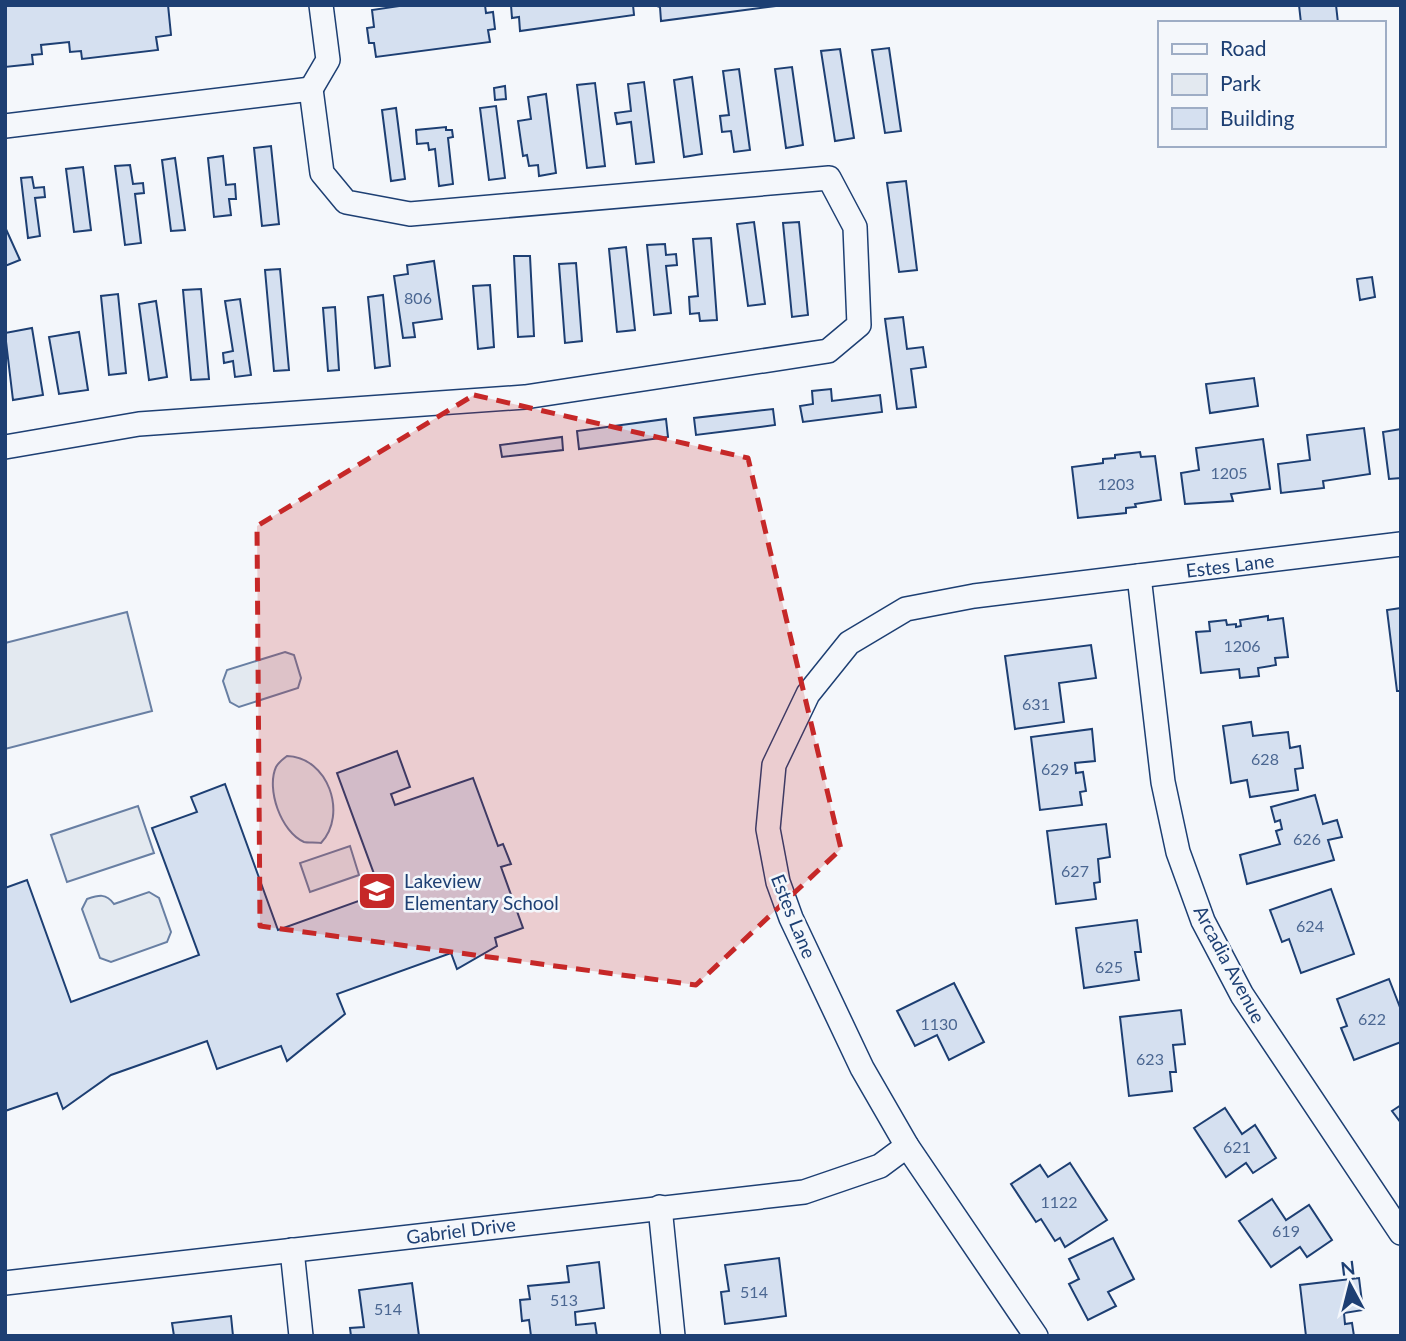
<svg xmlns="http://www.w3.org/2000/svg" width="1406" height="1341" viewBox="0 0 1406 1341" font-family="Lato,sans-serif">
  <style>
    .green { fill: #e3e9f0; stroke: #687fa3; stroke-width: 2 }
    .building { fill: #d5e0f0; stroke: #1d3f73; stroke-width: 2 }
    .lines { fill: none; stroke-linecap: round; stroke-linejoin: round }
    .minor-casing { stroke: #1d3f73; stroke-width: 26 }
    .minor { stroke: #f4f7fb; stroke-width: 23 }
    .marked { fill: #c62828; fill-opacity: 0.2; stroke: #c62828; stroke-width: 5; stroke-dasharray: 14 9; stroke-linejoin: round }
    .labels { text-anchor: middle; dominant-baseline: central; stroke-width: 5; stroke-linejoin: round; paint-order: stroke }
    .number-label { font-size: 16px; fill: #4b6792 }
    .street-label { font-size: 19px; fill: #1d3f73; stroke: #f4f7fb }
    .poi-label { font-size: 19px; fill: #1d3f73; stroke: #f4f7fb; text-anchor: start }
  </style>
  <rect width="100%" height="100%" fill="#f4f7fb"/>
  <g class="green">
    <polygon points="127,612 152,711 5,749 5,643"/>
    <polygon points="285,652 294,655 301,678 298,688 239,707 230,702 223,681 227,670"/>
    <path d="M 287,756 C 328,757 348,814 321,843 C 316,842 308,843 304,842 C 281,832 266,789 276,767 C 278,763 283,759 287,756 Z"/>
    <polygon points="138,806 154,853 67,882 51,835"/>
    <polygon points="350,846 359,875 310,892 300,863"/>
    <path d="M 149,892 L 159,898 L 171,932 L 167,942 L 111,962 L 100,958 L 82,909 L 87,899 C 99,895 106,893 114,904 Z"/>
  </g>
  <g class="building">
    <polygon points="5,5 168,5 171,35 156,37 158,50 82,59 81,51 70,52 69,42 41,45 42,54 32,55 33,64 5,67"/>
    <polygon points="485,5 486,13 493,12 495,29 488,30 490,42 376,57 374,43 369,43 367,28 374,27 372,10 406,5"/>
    <polygon points="511,5 633,5 634,15 520,31 519,17 512,18"/>
    <polygon points="654,5 775,5 775,6 661,21 660,7"/>
    <polygon points="1299,5 1336,5 1338,23 1301,23"/>
    <polygon points="889,48 901,131 885,133 872,50"/>
    <polygon points="840,49 854,138 835,141 821,51"/>
    <polygon points="792,67 803,145 786,148 775,69"/>
    <polygon points="739,69 750,150 734,152 731,131 722,132 720,116 729,115 723,71"/>
    <polygon points="692,77 702,154 684,157 674,80"/>
    <polygon points="644,82 654,162 636,164 631,122 617,124 615,113 631,111 628,84"/>
    <polygon points="595,83 605,166 587,168 577,85"/>
    <polygon points="505,86 506,99 495,100 494,88"/>
    <polygon points="546,94 556,173 539,176 538,165 529,166 527,155 523,156 518,121 531,119 528,97"/>
    <polygon points="496,106 505,178 489,180 480,108"/>
    <polygon points="396,108 405,179 391,181 382,110"/>
    <polygon points="446,127 446,130 452,130 453,137 448,138 453,184 439,186 435,149 429,150 428,143 417,144 416,130"/>
    <polygon points="271,146 279,224 262,226 254,148"/>
    <polygon points="223,156 226,185 235,184 236,199 229,199 231,215 214,217 208,158"/>
    <polygon points="175,158 185,230 171,231 162,160"/>
    <polygon points="130,165 133,184 143,183 144,193 135,194 141,243 125,245 115,166"/>
    <polygon points="83,167 91,230 74,232 66,169"/>
    <polygon points="32,177 34,188 44,187 45,197 35,198 40,236 28,238 21,178"/>
    <polygon points="906,181 917,270 899,272 887,183"/>
    <polygon points="754,222 765,304 748,306 737,224"/>
    <polygon points="799,222 808,315 792,317 783,223"/>
    <polygon points="5,227 20,260 5,266"/>
    <polygon points="711,238 717,320 700,321 699,313 690,314 689,297 698,296 693,239"/>
    <polygon points="665,244 666,255 676,254 677,265 666,266 671,313 654,315 647,245"/>
    <polygon points="626,247 635,330 617,332 609,249"/>
    <polygon points="514,256 530,256 534,336 518,337"/>
    <polygon points="434,261 442,319 413,323 415,337 403,338 394,276 408,274 407,265"/>
    <polygon points="576,263 582,341 565,343 559,264"/>
    <polygon points="280,269 289,370 274,371 265,270"/>
    <polygon points="1372,277 1375,297 1360,300 1357,279"/>
    <polygon points="490,285 494,347 478,349 473,286"/>
    <polygon points="201,289 209,379 191,380 183,290"/>
    <polygon points="118,294 126,373 109,375 101,296"/>
    <polygon points="383,295 390,366 375,368 368,297"/>
    <polygon points="240,299 251,375 235,377 233,361 224,363 223,353 233,351 225,301"/>
    <polygon points="156,301 167,377 149,380 139,304"/>
    <polygon points="335,307 339,370 328,371 323,308"/>
    <polygon points="903,317 907,349 923,347 926,367 911,369 916,407 897,409 885,319"/>
    <polygon points="32,328 43,395 13,400 5,333"/>
    <polygon points="79,332 88,390 59,394 49,337"/>
    <polygon points="1254,378 1258,406 1210,413 1206,384"/>
    <polygon points="831,389 832,401 880,395 882,412 803,422 800,406 813,404 812,391"/>
    <polygon points="773,409 775,425 696,435 694,418"/>
    <polygon points="666,419 668,437 579,449 577,431"/>
    <polygon points="1364,428 1370,474 1323,481 1324,488 1281,493 1278,464 1310,460 1307,435"/>
    <polygon points="1401,429 1401,478 1389,479 1383,432"/>
    <polygon points="562,437 563,450 502,457 500,445"/>
    <polygon points="1263,439 1270,489 1231,494 1233,501 1185,504 1181,473 1199,470 1196,448"/>
    <polygon points="1140,452 1141,457 1155,456 1161,500 1135,504 1136,507 1126,508 1126,513 1078,518 1072,467 1103,463 1103,459 1115,458 1115,455"/>
    <polygon points="1401,608 1401,691 1397,691 1387,610"/>
    <polygon points="1268,616 1268,620 1283,618 1288,657 1275,658 1276,665 1258,668 1259,676 1240,678 1239,669 1201,673 1196,632 1210,631 1209,622 1226,620 1227,625 1236,624 1236,627 1241,626 1240,620"/>
    <polygon points="1091,645 1096,678 1059,683 1064,722 1015,729 1005,656"/>
    <polygon points="1251,722 1253,736 1288,732 1290,748 1300,746 1303,768 1295,769 1298,790 1250,797 1247,780 1231,783 1223,726"/>
    <polygon points="1092,729 1095,761 1075,763 1076,773 1083,772 1086,791 1080,792 1082,805 1040,810 1031,737"/>
    <polygon points="397,751 410,787 391,794 395,805 473,778 498,846 503,844 511,864 501,867 523,928 495,938 497,946 457,969 451,953 337,994 345,1014 287,1061 281,1046 217,1069 207,1041 111,1075 63,1109 57,1093 5,1111 5,888 27,880 71,1002 199,955 152,828 197,812 191,797 225,784 278,930 381,893 337,773"/>
    <polygon points="1315,795 1323,824 1337,820 1342,837 1328,840 1334,860 1247,884 1240,855 1280,844 1276,831 1282,829 1280,820 1275,822 1271,807"/>
    <polygon points="1106,824 1110,857 1098,859 1100,882 1094,883 1096,899 1056,904 1047,831"/>
    <polygon points="1331,889 1354,954 1301,973 1289,939 1282,942 1270,910"/>
    <polygon points="1137,920 1141,952 1135,952 1139,980 1084,988 1076,928"/>
    <polygon points="1389,979 1401,1010 1401,1042 1354,1060 1341,1028 1347,1026 1337,999"/>
    <polygon points="954,983 984,1042 949,1060 937,1035 915,1046 897,1011"/>
    <polygon points="1181,1010 1185,1044 1173,1045 1176,1072 1170,1072 1172,1091 1129,1096 1120,1017"/>
    <polygon points="1401,1105 1401,1123 1392,1111"/>
    <polygon points="1225,1108 1242,1134 1255,1125 1276,1158 1253,1173 1246,1163 1226,1177 1194,1128"/>
    <polygon points="1070,1163 1107,1220 1065,1247 1060,1238 1055,1241 1041,1219 1036,1222 1011,1184 1040,1165 1048,1177"/>
    <polygon points="1272,1199 1286,1220 1309,1205 1332,1240 1307,1257 1300,1247 1271,1267 1239,1221"/>
    <polygon points="1113,1238 1134,1279 1108,1292 1116,1306 1088,1320 1069,1284 1079,1279 1069,1259"/>
    <polygon points="779,1258 786,1316 725,1324 721,1292 729,1291 725,1265"/>
    <polygon points="599,1262 604,1308 575,1312 576,1325 595,1323 597,1336 531,1336 529,1320 522,1321 520,1300 530,1299 528,1286 569,1282 567,1266"/>
    <polygon points="1359,1278 1363,1310 1344,1313 1345,1324 1352,1323 1354,1336 1306,1336 1300,1285"/>
    <polygon points="412,1283 419,1336 351,1336 350,1328 364,1327 359,1290"/>
    <polygon points="231,1316 233,1336 174,1336 172,1323"/>
  </g>
  <g class="lines">
    <g class="minor-casing">
      <g id="minor">
        <polyline points="311,89 328,60 321,5"/>
        <polyline points="5,126 311,89"/>
        <polyline points="5,447 139,424 525,397 828,351 859,325 855,227 829,178 410,214 346,202 322,173 311,89"/>
        <polyline points="1139,576 1163,782 1178,852 1203,921 1242,995 1401,1233"/>
        <polyline points="660,1207 673,1336"/>
        <polyline points="292,1250 301,1336"/>
        <polyline points="5,1283 804,1192 880,1166 907,1146"/>
        <polyline points="1036,1336 907,1146 862,1068 791,918 778,882 768,829 774,765 808,694 849,643 906,609 974,596 1401,544"/>
      </g>
    </g>
    <use href="#minor" class="minor"/>
  </g>
  <path class="marked" d="M 474,395 L 748,458 L 841,849 L 696,985 L 260,926 L 257,526 Z"/>
  <defs>
    <g id="school-square" transform="scale(2.0125)"><rect x="-9" y="-9" width="18" height="18" rx="4" fill="#c62828" stroke="#f4f7fb"/><path d="M0-5L7-2L0 1L-7-2ZM-4 1L0 2.5L4 1V4Q0 6-4 4Z" fill="#fff"/></g>
  </defs>
  <g fill-rule="evenodd">
    <use href="#school-square" x="377" y="891"/>
  </g>
  <g class="labels">
    <g class="number-label">
      <text x="418" y="297">806</text>
      <text x="1229" y="472">1205</text>
      <text x="1116" y="483">1203</text>
      <text x="1242" y="645">1206</text>
      <text x="1036" y="703">631</text>
      <text x="1265" y="758">628</text>
      <text x="1055" y="768">629</text>
      <text x="1307" y="838">626</text>
      <text x="1075" y="870">627</text>
      <text x="1310" y="925">624</text>
      <text x="1109" y="966">625</text>
      <text x="1372" y="1018">622</text>
      <text x="939" y="1023">1130</text>
      <text x="1150" y="1058">623</text>
      <text x="1237" y="1146">621</text>
      <text x="1059" y="1201">1122</text>
      <text x="1286" y="1230">619</text>
      <text x="754" y="1291">514</text>
      <text x="564" y="1299">513</text>
      <text x="388" y="1308">514</text>
    </g>
    <g class="street-label">
      <text transform="translate(1230 565) rotate(-7)">Estes Lane</text>
      <text transform="translate(794 916) rotate(68)">Estes Lane</text>
      <text transform="translate(1230 964) rotate(62)">Arcadia Avenue</text>
      <text transform="translate(461 1230) rotate(-7)">Gabriel Drive</text>
    </g>
    <g class="poi-label">
      <text x="404" y="880">Lakeview<tspan x="404" dy="22">Elementary School</tspan></text>
    </g>
  </g>
  <rect width="1406" height="1341" fill="none" stroke="#1d3f73" stroke-width="14"/>
  <rect x="1158" y="21" width="228" height="126" fill="#f4f7fb" stroke="#9eadc5" stroke-width="2"/>
  <rect x="1172" y="44" width="35" height="10" fill="#f4f7fb" stroke="#9eadc5" stroke-width="2"/>
  <text x="1220" y="56" font-size="21" fill="#1d3f73">Road</text>
  <rect x="1172" y="74" width="35" height="21" fill="#e3e9f0" stroke="#9eadc5" stroke-width="2"/>
  <text x="1220" y="91" font-size="21" fill="#1d3f73">Park</text>
  <rect x="1172" y="108" width="35" height="21" fill="#d5e0f0" stroke="#9eadc5" stroke-width="2"/>
  <text x="1220" y="126" font-size="21" fill="#1d3f73">Building</text>
  <g transform="translate(1350 1285) rotate(353)" stroke="#f4f7fb" stroke-width="5" paint-order="stroke">
  <path d="M0-5L12 26L0 18L-12 26Z" fill="#1d3f73"/>
  <text y="-10" font-size="19" font-weight="bold" text-anchor="middle" fill="#1d3f73">N</text>
  </g>
</svg>
